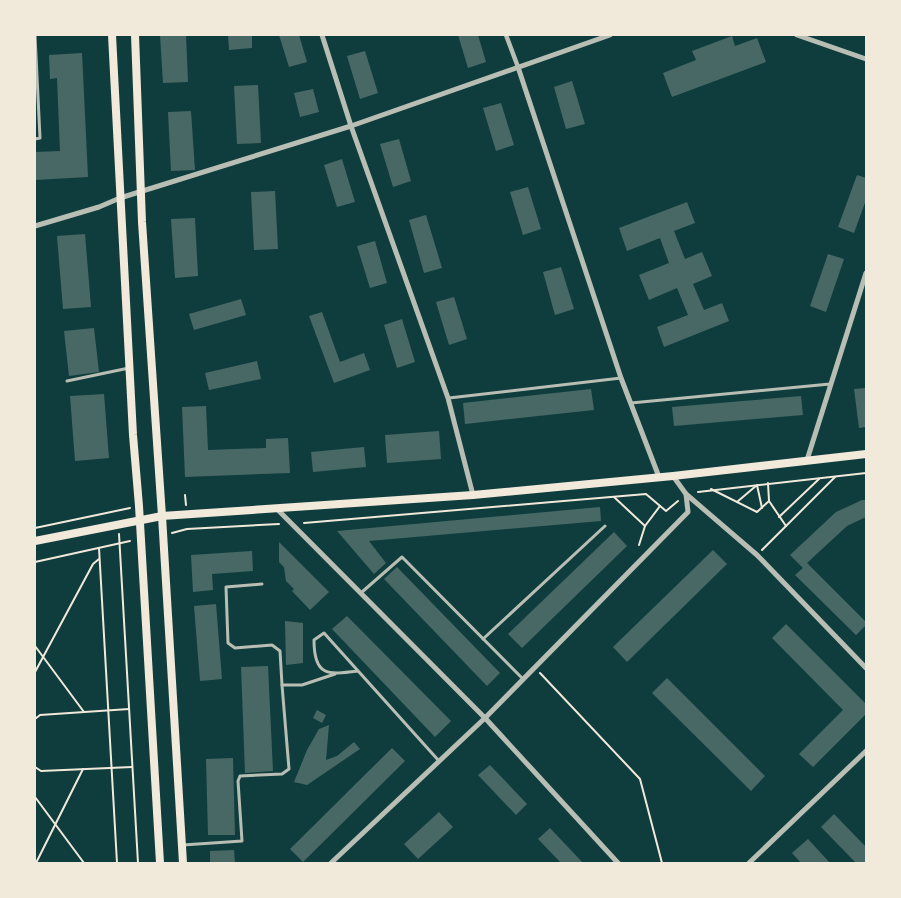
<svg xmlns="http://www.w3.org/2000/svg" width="901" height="898" viewBox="0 0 901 898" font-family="Manrope,sans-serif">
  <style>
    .building { fill: #486865 }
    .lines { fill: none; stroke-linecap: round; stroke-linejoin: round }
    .path { stroke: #f1e9da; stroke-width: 2 }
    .service { stroke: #b8beb3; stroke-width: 3 }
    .pedestrian { stroke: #b8beb3; stroke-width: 4.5 }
    .minor { stroke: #b8beb3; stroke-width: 5 }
    .secondary { stroke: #f1e9da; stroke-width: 8 }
  </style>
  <rect width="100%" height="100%" fill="#0f3d3e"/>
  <g class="building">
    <polygon points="160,35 186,35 188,82 163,83"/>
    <polygon points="228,35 252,35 252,48 229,50"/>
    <polygon points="279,35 299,35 307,62 289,67"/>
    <polygon points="458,35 478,35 486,62 468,68"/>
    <polygon points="732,36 735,46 757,38 766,62 672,97 663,73 696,60 692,51"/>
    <polygon points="365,51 378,93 360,99 347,56"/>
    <polygon points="82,53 88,177 35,180 35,152 60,151 57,78 50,79 49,55"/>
    <polygon points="572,81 585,124 566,129 554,87"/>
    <polygon points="258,85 261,143 237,144 234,86"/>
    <polygon points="313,89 319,112 300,117 294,93"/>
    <polygon points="501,103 514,145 496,151 483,108"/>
    <polygon points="191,111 195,170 171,171 168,112"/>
    <polygon points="399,139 411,181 393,187 380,144"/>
    <polygon points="342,159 355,202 337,207 324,165"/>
    <polygon points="857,175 866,178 866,200 854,233 838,227"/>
    <polygon points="528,187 541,229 523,235 510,192"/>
    <polygon points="275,191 278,249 254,250 251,192"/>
    <polygon points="687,202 695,223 674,231 685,259 702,252 712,276 693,284 704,310 722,303 729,321 664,347 657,327 688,315 677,288 649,300 639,275 669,263 660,238 627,251 619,228"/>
    <polygon points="426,215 442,268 424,273 409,220"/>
    <polygon points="195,218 198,276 175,278 171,219"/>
    <polygon points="85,234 91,307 63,309 57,236"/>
    <polygon points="375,241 387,283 370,288 357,246"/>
    <polygon points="828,254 844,259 826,312 810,306"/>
    <polygon points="561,267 574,309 555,315 543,272"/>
    <polygon points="454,297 467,339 449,345 436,302"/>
    <polygon points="241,299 246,315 194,330 189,314"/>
    <polygon points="322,312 340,362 364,353 370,370 334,383 309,316"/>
    <polygon points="402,319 415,362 397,368 384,325"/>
    <polygon points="94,328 99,372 69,376 64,331"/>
    <polygon points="257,361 261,379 209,390 205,373"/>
    <polygon points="866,388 866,427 859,428 854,389"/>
    <polygon points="591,389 594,410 465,424 463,403"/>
    <polygon points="104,394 109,458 75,461 70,396"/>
    <polygon points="801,396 803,415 674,426 672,407"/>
    <polygon points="206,406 208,450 266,448 266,439 288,438 290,473 185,477 182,407"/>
    <polygon points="439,431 441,459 387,463 385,435"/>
    <polygon points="364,447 366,467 313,472 311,452"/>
    <polygon points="862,500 866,500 866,517 847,526 807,563 866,622 866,625 856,635 795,575 803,568 790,555 836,512"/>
    <polygon points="600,507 601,521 369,541 386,563 374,574 337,531"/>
    <polygon points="614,532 627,546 522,648 508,634"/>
    <polygon points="279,542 329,592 310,610 292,591 294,589 286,581 284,567 279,562"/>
    <polygon points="713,550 727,564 627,662 613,647"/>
    <polygon points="252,551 253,571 212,574 213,590 193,592 191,555"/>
    <polygon points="397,567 500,673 487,686 384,579"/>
    <polygon points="216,604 222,679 200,681 194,606"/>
    <polygon points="347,616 451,721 435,737 332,629"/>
    <polygon points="285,621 303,623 303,663 286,665"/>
    <polygon points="786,624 866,704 866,714 813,767 799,754 843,710 772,638"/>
    <polygon points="268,666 273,771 245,773 241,667"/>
    <polygon points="667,678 765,776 751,791 652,693"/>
    <polygon points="317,710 326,715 322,723 313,718"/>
    <polygon points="329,725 326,760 337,756 354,742 360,749 307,785 294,782 307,750 319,729"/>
    <polygon points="392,748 405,761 303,862 290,849"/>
    <polygon points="233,758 235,835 208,835 206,759"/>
    <polygon points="490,765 527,804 516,815 478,775"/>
    <polygon points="439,812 453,827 418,859 404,844"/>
    <polygon points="834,814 866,847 866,863 856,863 821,827"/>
    <polygon points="550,828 583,863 561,863 538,839"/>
    <polygon points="808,839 830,863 801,863 792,853"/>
    <polygon points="234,850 235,863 210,863 210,851"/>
  </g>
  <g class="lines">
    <g class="path">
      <polyline points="711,489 757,512 769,501 768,483"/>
      <polyline points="698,492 866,473"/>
      <polyline points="185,495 186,505"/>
      <polyline points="614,497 645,526"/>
      <polyline points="769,501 786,526"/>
      <polyline points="737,502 757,485 762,508"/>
      <polyline points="779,517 819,479"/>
      <polyline points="304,523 646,494 666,511 678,501"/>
      <polyline points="35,528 130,508"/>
      <polyline points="172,533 187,529 279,524"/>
      <polyline points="119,534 138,863"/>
      <polyline points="639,545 645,526 660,506"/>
      <polyline points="99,548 117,863"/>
      <polyline points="762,550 835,477"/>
      <polyline points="35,562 130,541"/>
      <polyline points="35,646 84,712"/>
      <polyline points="35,672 93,564 99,559"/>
      <polyline points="540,673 640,779 662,863"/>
      <polyline points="35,719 40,715 129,709"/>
      <polyline points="35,767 41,771 132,767"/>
      <polyline points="35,797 84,863"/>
      <polyline points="36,863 83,769"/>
    </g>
    <g class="service">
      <polyline points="35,139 40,138 35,35"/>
      <polyline points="67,381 129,368"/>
      <polyline points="449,398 621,378"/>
      <polyline points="631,403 830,384"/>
      <polyline points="262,584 226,587 228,643 235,648 272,645 280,651 282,685 302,685 335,674"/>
      <polyline points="362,592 402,557 523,679"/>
      <polyline points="483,639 605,526"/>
      <path d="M 358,671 C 327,675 314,676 314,640 L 324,633 L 439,761"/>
      <polyline points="183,845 242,841 238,781 240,776 282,774 289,769 282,685"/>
    </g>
    <polyline class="pedestrian" points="506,35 518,67"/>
    <g class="minor">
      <polyline points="322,35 351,126 448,398 473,495"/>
      <polyline points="797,35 866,59"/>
      <polyline points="518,67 621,378 659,477"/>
      <polyline points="35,226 99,207 120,198 351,126 610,35"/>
      <polyline points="807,460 866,273"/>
      <polyline points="673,476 686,494 757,555 866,668"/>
      <polyline points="277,509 485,718 618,863"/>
      <polyline points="331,863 485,718 688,512 686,494"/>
      <polyline points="749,863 866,751"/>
    </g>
    <g class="secondary">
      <polyline points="112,35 133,435 139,506 160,863"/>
      <polyline points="135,35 142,222 162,516 183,863"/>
      <polyline points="35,541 162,516 473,495 673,476 866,454"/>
    </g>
  </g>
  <rect width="901" height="898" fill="none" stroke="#f1e9da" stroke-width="72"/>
</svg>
